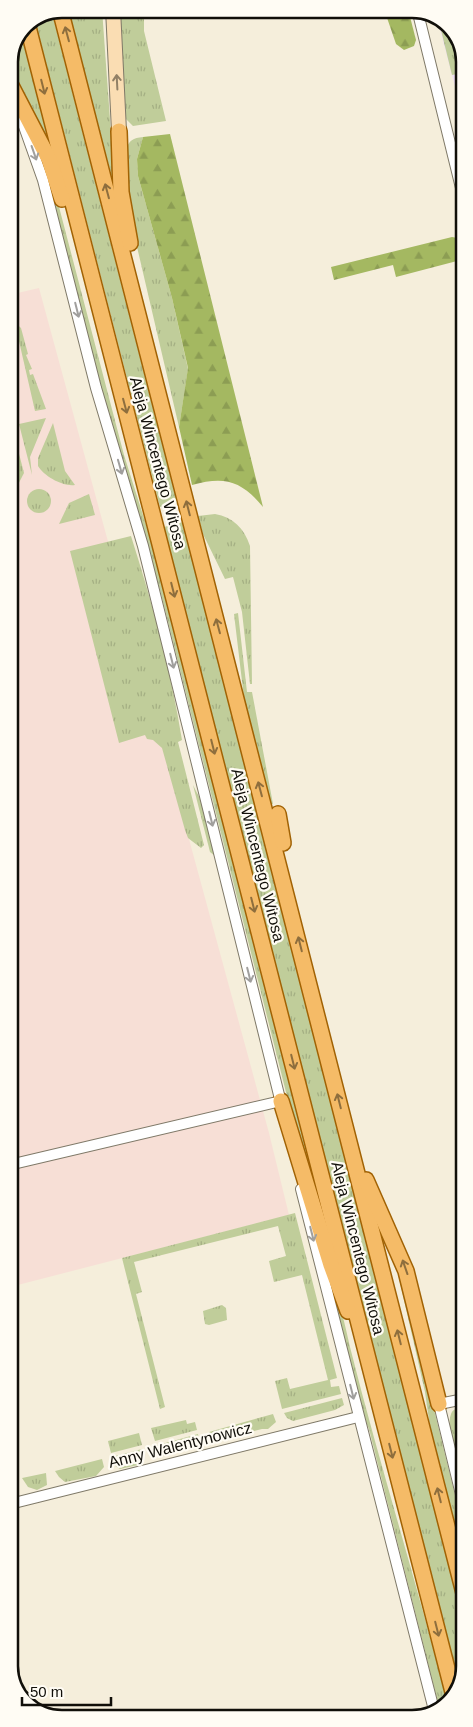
<svg xmlns="http://www.w3.org/2000/svg" width="473" height="1727" viewBox="0 0 473 1727" font-family="Helvetica,sans-serif">
  <style>
    .commercial { fill: #f7dfd6 }
    .medical { fill: #eedef1 }
    .grass { fill: url(#grass-tufts) }
    .forest { fill: url(#forest-firs) }
    .lines { fill: none; stroke-linecap: round; stroke-linejoin: round }
    .street-casing { stroke: #7f7968; stroke-width: 12 }
    .secondary-casing { stroke: #7f7968; stroke-width: 16 }
    .primary-casing { stroke: #a16204; stroke-width: 18 }
    .street { stroke: #fff; stroke-width: 10 }
    .secondary { stroke: #faddb3; stroke-width: 14 }
    .primary { stroke: #f5bb67; stroke-width: 15 }
    .oneway { stroke: #8e6e3d }
    .oneway2 { stroke: #918066 }
    .oneway3 { stroke: #a09f9d }
    .labels { text-anchor: middle; dominant-baseline: central; stroke-width: 4.5; stroke-linejoin: round; paint-order: stroke }
    .street-label { font-size: 16px; fill: #110f09; stroke: #fffcf4 }
    .rim { fill: none; stroke: #110f09; stroke-width: 2.5 }
  </style>
  <defs>
    <pattern id="grass-tufts" width="24" height="20" patternUnits="userSpaceOnUse" patternTransform="scale(1.25)"><rect width="24" height="20" fill="#c0cd9a"/><path d="M3 7l-1-3M5 7V3M7 7l1-3M15 17l-1-3M17 17v-4M19 17l1-3" fill="none" stroke="#a4af83"/></pattern>
    <pattern id="forest-firs" width="22" height="20" patternUnits="userSpaceOnUse" patternTransform="scale(1.25)"><rect width="22" height="20" fill="#a4b861"/><path d="M5 1l3.5 6h-7zM16 11l3.5 6h-7z" fill="#8c9d53"/></pattern>
  </defs>
  <rect width="100%" height="100%" fill="#f5eedb"/>
  <polygon class="commercial" points="39,288 269,1133 289,1215 10,1287 9,295"/>
  <polygon class="medical" points="437,18 447,22 463,51 463,117"/>
  <g class="grass">
    <polygon points="68,9 102,9 115,189"/>
    <polygon points="119,9 144,9 144,31 166,121 133,126 126,119"/>
    <polygon points="52,13 177,502 160,507 35,20"/>
    <polygon points="438,18 447,22 463,51 463,73 452,75"/>
    <polygon points="21,33 51,150 9,69 9,61"/>
    <path d="M 143,137 L 137,159 L 138,176 L 172,298 L 188,369 L 179,427 L 134,234 L 129,206 L 126,150 C 129,140 133,138 143,137 Z"/>
    <polygon points="38,150 58,203 124,455 166,588 336,1262 303,1160 160,590 118,453"/>
    <polygon points="9,317 21,328 28,354 26,355 32,369 29,370 30,375 33,374 46,409 35,411 16,328 9,323"/>
    <polygon points="46,418 30,457 32,475 19,424"/>
    <path d="M 53,423 L 65,471 L 75,485 C 63,487 44,476 38,466 L 38,458 Z"/>
    <polygon points="9,440 17,446 24,473 9,502"/>
    <circle cx="39" cy="501" r="12"/>
    <polygon points="89,494 95,515 59,524 69,503"/>
    <path d="M 215,514 C 233,517 244,528 250,546 L 252,684 L 250,684 L 242,612 L 233,577 L 225,579 L 203,534 L 198,516 Z"/>
    <polygon points="183,522 464,1620 464,1666 459,1682 164,527"/>
    <path d="M 131,536 C 152,602 171,671 182,740 L 178,742 L 204,845 L 201,848 L 188,838 L 185,830 L 162,748 L 153,740 L 147,739 L 145,735 L 119,743 L 70,551 Z"/>
    <polygon points="238,613 247,692 252,692 273,804 271,804 244,698 234,614"/>
    <polygon points="193,785 201,801 215,856 210,852"/>
    <polygon points="295,1213 337,1378 330,1380 331,1387 339,1386 341,1394 282,1409 275,1381 287,1378 290,1389 328,1380 302,1275 274,1282 269,1261 286,1256 278,1226 134,1262 142,1292 136,1294 165,1407 160,1409 122,1258"/>
    <path d="M 325,1265 C 333,1273 347,1332 350,1347 C 380,1466 417,1583 447,1702 L 439,1707 L 369,1429 L 364,1418 Z"/>
    <polygon points="398,1274 401,1274 464,1532 464,1559 431,1434 425,1392"/>
    <polygon points="222,1305 226,1308 227,1320 209,1325 205,1324 203,1311"/>
    <polygon points="342,1398 344,1405 335,1410 293,1421 287,1418 284,1413"/>
    <path d="M 464,1407 L 464,1483 C 460,1467 445,1429 451,1414 C 453,1408 459,1408 464,1407 Z"/>
    <polygon points="273,1414 276,1422 268,1429 262,1429 219,1440 213,1438 209,1432"/>
    <polygon points="186,1420 187,1424 195,1422 197,1430 155,1441 151,1428"/>
    <polygon points="139,1433 142,1445 111,1453 108,1441"/>
    <polygon points="198,1434 199,1443 193,1448 160,1457 152,1452 151,1447"/>
    <polygon points="142,1449 143,1460 138,1465 120,1469 112,1464 111,1457"/>
    <polygon points="102,1459 104,1467 96,1476 65,1482 59,1477 55,1471"/>
    <polygon points="46,1473 47,1485 37,1490 28,1487 22,1478"/>
  </g>
  <g class="forest">
    <polygon points="384,9 408,9 416,40 414,46 404,50 396,44"/>
    <path d="M 170,134 L 263,507 C 241,480 224,476 192,485 L 179,427 L 188,368 L 172,298 L 138,176 L 137,159 L 143,137 Z"/>
    <polygon points="452,237 463,239 463,257 457,261 396,277 393,265 334,280 331,267"/>
  </g>
  <g class="lines">
    <g class="street-casing">
      <g id="street">
        <polyline points="417,9 463,196"/>
        <polyline points="21,118 43,180 96,388 143,546 282,1107"/>
        <polyline points="9,1165 281,1101"/>
        <polyline points="301,1189 434,1710"/>
        <polyline points="464,1399 439,1404 464,1507"/>
        <polyline points="10,1504 358,1417"/>
      </g>
    </g>
    <g class="secondary-casing">
      <polyline id="secondary" points="113,9 119,131"/>
    </g>
    <g class="primary-casing">
      <g id="primary">
        <polyline points="60,9 464,1593"/>
        <polyline points="27,23 454,1696"/>
        <polyline points="9,82 49,159 62,199"/>
        <polyline points="119,131 121,192 130,243"/>
        <polyline points="278,814 283,843"/>
        <polyline points="281,1101 331,1265 348,1311"/>
        <polyline points="366,1180 406,1271 439,1404"/>
      </g>
    </g>
    <use href="#street" class="street"/>
    <use href="#secondary" class="secondary"/>
    <use href="#primary" class="primary"/>
  </g>
  <defs><path id="oneway-shaft" d="M-6 0H5M1.5-3L5.5 0L1.5 3" fill="none" stroke-width="1.6" stroke-linecap="round" stroke-linejoin="round" transform="scale(1.25)"/></defs>
  <g class="oneway">
    <use href="#oneway-shaft" transform="translate(67 34) rotate(-105)"/>
    <use href="#oneway-shaft" transform="translate(43 87) rotate(76)"/>
    <use href="#oneway-shaft" transform="translate(107 191) rotate(-105)"/>
    <use href="#oneway-shaft" transform="translate(125 406) rotate(75)"/>
    <use href="#oneway-shaft" transform="translate(188 508) rotate(-104)"/>
    <use href="#oneway-shaft" transform="translate(173 590) rotate(76)"/>
    <use href="#oneway-shaft" transform="translate(218 626) rotate(-105)"/>
    <use href="#oneway-shaft" transform="translate(213 747) rotate(76)"/>
    <use href="#oneway-shaft" transform="translate(260 789) rotate(-105)"/>
    <use href="#oneway-shaft" transform="translate(253 905) rotate(76)"/>
    <use href="#oneway-shaft" transform="translate(300 944) rotate(-104)"/>
    <use href="#oneway-shaft" transform="translate(293 1062) rotate(76)"/>
    <use href="#oneway-shaft" transform="translate(339 1101) rotate(-104)"/>
    <use href="#oneway-shaft" transform="translate(405 1267) rotate(-109)"/>
    <use href="#oneway-shaft" transform="translate(399 1337) rotate(-104)"/>
    <use href="#oneway-shaft" transform="translate(391 1451) rotate(76)"/>
    <use href="#oneway-shaft" transform="translate(439 1495) rotate(-104)"/>
    <use href="#oneway-shaft" transform="translate(437 1629) rotate(76)"/>
  </g>
  <use class="oneway2" href="#oneway-shaft" transform="translate(117 82) rotate(-93)"/>
  <g class="oneway3">
    <use href="#oneway-shaft" transform="translate(34 153) rotate(71)"/>
    <use href="#oneway-shaft" transform="translate(77 310) rotate(76)"/>
    <use href="#oneway-shaft" transform="translate(120 467) rotate(74)"/>
    <use href="#oneway-shaft" transform="translate(172 661) rotate(76)"/>
    <use href="#oneway-shaft" transform="translate(211 819) rotate(76)"/>
    <use href="#oneway-shaft" transform="translate(249 975) rotate(76)"/>
    <use href="#oneway-shaft" transform="translate(312 1234) rotate(76)"/>
    <use href="#oneway-shaft" transform="translate(352 1392) rotate(76)"/>
  </g>
  <g class="labels">
    <g class="street-label">
      <text transform="translate(158 463) rotate(75)">Aleja Wincentego Witosa</text>
      <text transform="translate(258 855) rotate(76)">Aleja Wincentego Witosa</text>
      <text transform="translate(358 1248) rotate(76)">Aleja Wincentego Witosa</text>
      <text transform="translate(180 1445) rotate(-14)">Anny Walentynowicz</text>
    </g>
  </g>
  <path d="M0 0H473V1727H0ZM62 18H412A44 44 0 0 1 456 62V1666A44 44 0 0 1 412 1710H62A44 44 0 0 1 18 1666V62A44 44 0 0 1 62 18Z" fill="#fffcf4" fill-rule="evenodd"/>
  <path class="rim" d="M62 18H412A44 44 0 0 1 456 62V1666A44 44 0 0 1 412 1710H62A44 44 0 0 1 18 1666V62A44 44 0 0 1 62 18Z"/>
  <path d="M22 1697v8h89v-8" fill="none" stroke="#110f09" stroke-width="2.5"/>
  <text x="30" y="1697" font-size="15" fill="#110f09" stroke="#fffcf4" stroke-width="4" paint-order="stroke">50 m</text>
</svg>
